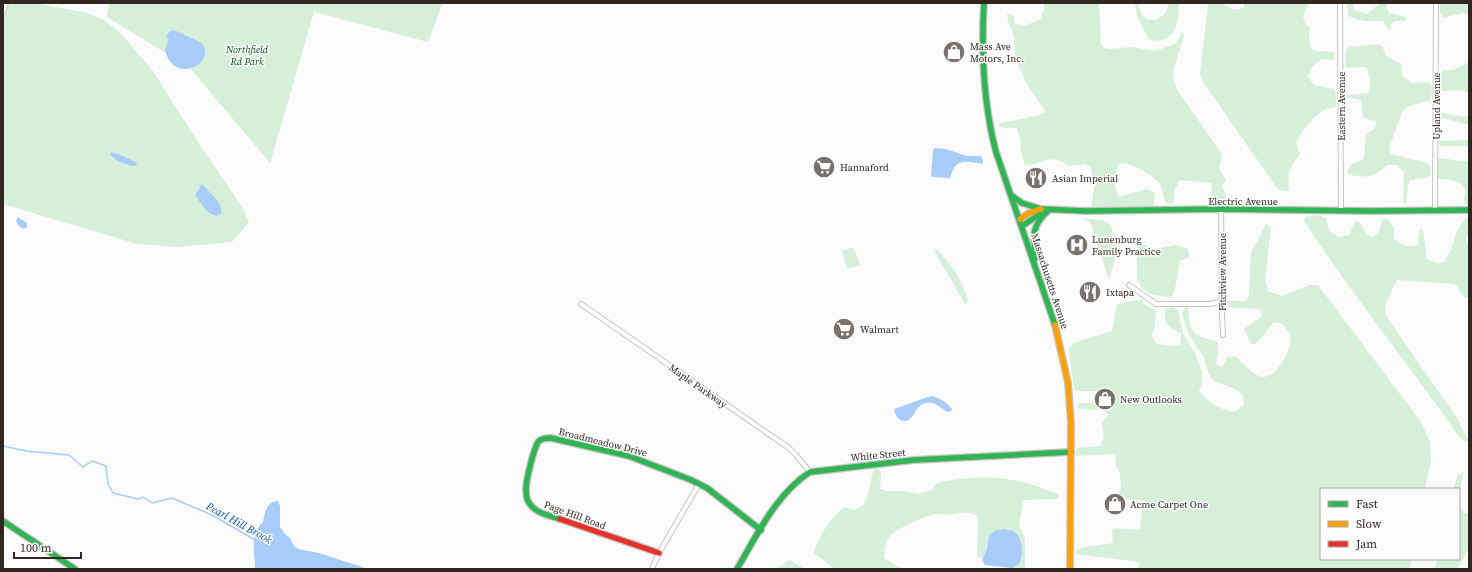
<svg xmlns="http://www.w3.org/2000/svg" width="1472" height="572" viewBox="0 0 1472 572" font-family="'Source Serif 4',serif">
  <style>
    .green { fill: #d6efd8 }
    .water { fill: #a6ccf7 }
    .lines { fill: none; stroke-linecap: round; stroke-linejoin: round }
    .stream { stroke: #a6ccf7; stroke-width: 1.5 }
    .street-casing { stroke: #c8c3c0; stroke-width: 6 }
    .fast-casing { stroke: #c8c3c0; stroke-width: 8 }
    .slow-casing { stroke: #c8c3c0; stroke-width: 8 }
    .jam-casing { stroke: #c8c3c0; stroke-width: 8 }
    .street { stroke: #fefefe; stroke-width: 4 }
    .fast { stroke: #30b455; stroke-width: 5.5 }
    .slow { stroke: #ff9f0a; stroke-width: 5.5 }
    .jam { stroke: #e5322d; stroke-width: 5.5 }
    .labels { text-anchor: middle; dominant-baseline: central; stroke-width: 3; stroke-linejoin: round; paint-order: stroke }
    .poi-label { font-size: 10px; fill: #312720; stroke: #fbfbfb; text-anchor: start }
    .park-label { font-size: 10px; font-style: italic; fill: #08501a; stroke: #fbfbfb }
    .street-label { font-size: 10px; fill: #312720; stroke: #fbfbfb }
    .water-label { font-size: 11px; font-style: italic; fill: #02569d; stroke: #fbfbfb }
  </style>
  <rect width="100%" height="100%" fill="#fbfbfb"/>
  <g class="green">
    <polygon points="3,3 34,3 88,13 104,20 123,36 153,71 199,144 242,207 249,222 232,242 177,247 137,244 3,204"/>
    <polygon points="109,3 443,3 428,42 314,12 270,163 190,68 107,17"/>
    <path d="M 1045,3 L 1099,3 L 1101,43 L 1104,48 L 1111,49 L 1131,47 L 1155,51 L 1175,44 L 1183,32 L 1184,36 L 1174,68 L 1173,76 L 1176,88 L 1222,154 L 1219,168 L 1226,180 L 1222,186 L 1228,203 L 1221,206 L 1215,206 L 1212,203 L 1212,190 L 1211,183 L 1180,180 L 1175,189 L 1173,203 L 1167,204 C 1162,198 1164,193 1161,186 C 1157,177 1137,167 1128,164 C 1125,163 1122,164 1119,164 C 1114,178 1112,183 1119,197 L 1147,189 L 1155,193 L 1154,205 L 1152,208 L 1091,208 L 1094,189 L 1091,168 L 1085,164 L 1068,166 L 1060,161 L 1053,159 L 1025,166 L 1021,152 L 1021,142 L 1017,128 L 1005,128 L 999,126 L 1000,123 L 1037,116 L 1046,112 L 1025,81 L 1015,57 L 1014,36 L 1008,21 L 1007,14 L 1014,15 L 1014,23 L 1024,26 L 1041,19 Z"/>
    <path d="M 1135,3 L 1138,3 L 1142,15 L 1148,20 L 1156,20 L 1165,14 L 1169,3 L 1179,3 C 1178,17 1179,33 1164,39 C 1159,41 1154,41 1149,39 L 1137,17 Z"/>
    <path d="M 1208,3 L 1222,3 L 1234,10 L 1243,8 L 1245,3 L 1309,3 L 1303,16 L 1305,23 L 1310,27 L 1309,37 L 1311,49 L 1316,51 L 1334,52 L 1334,60 L 1321,59 L 1313,66 L 1308,77 L 1314,85 L 1334,89 L 1336,95 L 1336,107 C 1333,108 1328,108 1326,109 C 1315,114 1301,132 1296,143 L 1300,154 C 1289,167 1286,174 1290,191 L 1284,191 L 1277,188 L 1203,82 L 1200,74 Z"/>
    <path d="M 1347,3 L 1353,3 L 1354,10 L 1367,14 L 1380,3 L 1387,3 L 1387,8 L 1389,13 L 1406,17 L 1406,21 L 1395,21 L 1391,24 L 1390,30 L 1387,28 L 1384,22 C 1380,20 1379,21 1374,21 C 1366,22 1354,20 1348,15 Z"/>
    <polygon points="1440,3 1469,3 1469,14 1463,13 1443,18 1440,13"/>
    <path d="M 1378,44 L 1382,46 L 1386,56 L 1401,64 L 1402,75 L 1411,83 L 1426,82 L 1431,83 L 1432,94 L 1430,100 L 1407,107 L 1402,112 L 1389,148 L 1391,154 L 1427,163 L 1431,167 L 1430,177 L 1410,180 L 1408,187 L 1406,203 L 1403,204 L 1404,173 L 1397,165 L 1387,165 C 1371,179 1369,177 1349,175 L 1347,172 L 1352,164 L 1364,159 L 1366,134 L 1373,130 L 1377,122 L 1363,118 L 1361,100 L 1346,97 L 1348,95 L 1369,93 C 1372,85 1370,75 1366,67 L 1348,68 L 1345,66 L 1346,50 L 1350,47 Z"/>
    <polygon points="1469,62 1469,93 1460,90 1443,91 1439,88 1439,74 1444,70 1453,70"/>
    <polygon points="1441,113 1469,117 1469,125 1440,117 1439,114"/>
    <polygon points="1469,140 1469,148 1465,146 1441,146 1438,143 1440,141"/>
    <path d="M 1440,158 L 1461,161 L 1469,161 L 1469,205 L 1465,205 C 1462,198 1466,196 1465,190 C 1464,179 1445,180 1438,178 L 1437,161 Z"/>
    <path d="M 1317,215 L 1326,218 L 1329,231 L 1339,237 L 1349,235 L 1354,223 L 1358,221 L 1362,225 L 1367,235 L 1373,237 L 1379,231 L 1382,220 L 1387,218 L 1394,228 L 1394,238 C 1401,246 1407,247 1418,245 L 1419,229 L 1421,228 L 1424,235 L 1427,259 L 1436,263 L 1444,262 L 1451,250 L 1457,231 L 1467,217 L 1469,219 L 1469,227 L 1466,240 L 1469,246 L 1469,299 L 1464,297 L 1455,284 L 1397,280 L 1385,305 L 1386,316 L 1457,418 L 1469,442 L 1463,440 L 1459,437 C 1409,364 1352,295 1304,221 L 1305,217 Z"/>
    <polygon points="1081,218 1103,220 1111,225 1117,251 1109,280 1091,223"/>
    <path d="M 1266,224 L 1271,227 L 1265,280 L 1268,291 L 1282,296 L 1309,285 L 1318,285 L 1421,422 L 1430,442 L 1431,460 L 1425,489 L 1321,489 L 1321,559 L 1412,559 L 1409,569 L 1138,569 L 1139,562 L 1075,554 L 1077,550 L 1084,547 L 1113,543 L 1112,530 L 1114,528 L 1140,530 L 1142,509 L 1146,510 L 1147,501 L 1119,499 L 1121,485 L 1120,474 L 1116,465 L 1115,454 L 1077,456 L 1075,454 L 1077,448 L 1100,446 L 1104,438 L 1102,423 L 1108,416 L 1108,413 L 1102,410 L 1079,409 L 1077,406 L 1080,403 L 1098,403 L 1110,404 L 1112,401 L 1112,394 L 1104,390 L 1099,391 L 1077,391 L 1074,390 L 1069,349 L 1073,343 L 1112,331 L 1117,304 L 1143,299 L 1143,303 L 1150,308 L 1156,310 L 1155,325 L 1152,336 L 1156,344 L 1172,346 L 1181,345 L 1181,333 C 1168,327 1164,325 1165,309 L 1173,307 L 1178,310 L 1183,334 L 1195,353 L 1202,372 L 1202,383 L 1199,391 C 1209,403 1219,409 1234,412 L 1244,405 L 1242,394 L 1233,388 L 1219,383 L 1212,379 L 1208,372 L 1204,358 L 1188,333 L 1182,313 L 1185,308 L 1188,307 C 1191,336 1191,334 1218,342 L 1218,354 L 1216,364 L 1222,367 L 1228,357 L 1235,356 C 1241,361 1254,376 1262,377 C 1277,378 1294,348 1290,334 C 1288,331 1285,327 1283,324 L 1274,322 L 1257,343 L 1252,345 L 1244,329 L 1262,316 L 1260,309 C 1249,307 1237,310 1226,306 L 1228,301 L 1246,301 L 1249,295 L 1251,253 Z"/>
    <path d="M 1137,239 L 1143,244 L 1154,249 L 1176,245 L 1187,248 L 1190,257 L 1180,261 C 1177,271 1177,291 1171,298 L 1151,294 L 1142,288 L 1137,279 Z"/>
    <polygon points="854,247 860,265 847,269 842,251"/>
    <polygon points="937,249 956,272 962,284 968,301 965,304 934,250"/>
    <path d="M 875,467 L 881,471 L 880,489 L 887,491 L 905,491 L 918,494 L 932,490 L 937,483 C 973,475 1008,475 1042,488 C 1048,490 1054,492 1059,495 L 1058,499 L 1024,500 L 1023,502 L 1019,526 L 1025,538 L 1025,569 L 1012,568 C 1023,564 1022,550 1021,539 L 1002,529 C 987,532 988,546 983,558 L 977,557 L 978,517 C 972,511 962,513 955,514 C 948,515 942,514 936,514 C 926,515 896,529 889,537 C 885,542 885,551 884,558 L 898,567 L 905,569 L 835,569 L 814,553 C 818,536 831,518 844,507 L 855,510 C 857,508 861,507 863,505 C 871,494 869,479 875,467 Z"/>
    <polygon points="1463,472 1459,497 1459,489 1453,489 1458,475"/>
    <polygon points="1459,506 1464,513 1469,513 1469,548 1457,569 1435,569 1437,559 1459,559"/>
    <polygon points="790,560 803,568 805,569 777,569 786,562"/>
  </g>
  <g class="water">
    <path d="M 174,30 L 202,43 C 216,62 180,82 168,58 C 164,51 165,46 169,40 L 166,37 L 169,32 Z"/>
    <path d="M 935,148 L 946,149 L 967,156 L 981,156 L 983,161 L 982,164 C 972,163 960,158 954,168 C 952,171 951,175 950,178 L 932,177 L 931,175 L 933,150 Z"/>
    <path d="M 111,152 L 121,155 L 137,163 L 136,166 C 126,166 117,161 110,155 Z"/>
    <path d="M 202,184 C 209,193 224,202 221,214 L 216,216 C 205,213 201,203 195,195 Z"/>
    <polygon points="18,217 27,223 27,227 23,229 19,226 16,221"/>
    <path d="M 932,396 C 940,398 946,402 952,409 L 951,411 L 948,412 C 941,409 934,400 926,403 C 917,405 916,413 911,418 C 903,426 895,417 894,409 L 925,398 Z"/>
    <path d="M 278,501 L 280,506 L 280,527 L 285,534 L 290,538 L 294,546 L 298,549 L 319,553 L 368,569 L 255,569 C 255,552 249,535 263,522 C 265,512 266,502 278,501 Z"/>
    <path d="M 1003,529 C 1007,530 1012,530 1015,533 C 1024,539 1023,556 1019,564 L 1012,568 L 985,565 L 982,560 L 987,548 L 989,535 L 995,531 Z"/>
  </g>
  <g class="lines">
    <polyline class="stream" points="3,446 26,451 69,455 83,467 92,461 106,466 108,484 113,493 138,499 143,497 152,503 172,498 212,515 255,540"/>
    <g class="street-casing">
      <g id="street">
        <polyline points="1340,3 1341,210"/>
        <polyline points="3,12 6,3"/>
        <polyline points="1221,209 1222,314 1223,335"/>
        <polyline points="1435,210 1436,3"/>
        <polyline points="1129,285 1156,304 1211,304 1222,301"/>
        <polyline points="581,304 789,448 796,455 810,472"/>
        <polyline points="652,569 659,553 699,484"/>
      </g>
    </g>
    <g class="fast-casing">
      <g id="fast">
        <path d="M 984,3 C 981,54 983,102 996,152 L 1055,325"/>
        <polyline points="1012,196 1022,203 1041,209 1086,211 1221,209 1373,211 1469,210"/>
        <polyline points="1022,226 1040,214"/>
        <path d="M 1036,258 C 1033,235 1031,226 1049,210"/>
        <path d="M 560,519 C 548,515 534,513 528,501 C 526,497 526,493 526,489 C 526,481 534,446 539,441 C 542,438 547,438 551,438 L 629,456 L 691,480 L 707,488 L 761,530"/>
        <polyline points="3,521 75,569"/>
        <path d="M 737,569 C 757,535 776,494 810,472 L 914,460 L 1071,452"/>
      </g>
    </g>
    <g class="slow-casing">
      <g id="slow">
        <polyline points="1020,219 1029,213 1041,209"/>
        <polyline points="1055,325 1068,383 1071,423 1070,569"/>
      </g>
    </g>
    <g class="jam-casing">
      <polyline id="jam" points="560,519 659,553"/>
    </g>
    <use href="#street" class="street"/>
    <use href="#fast" class="fast"/>
    <use href="#slow" class="slow"/>
    <use href="#jam" class="jam"/>
  </g>
  <defs>
    <g id="shop-disc" transform="scale(1.15)"><circle r="9.5" fill="#78716d" stroke="#fbfbfb"/><path d="M-5-2.5h2.3a2.7 3.5 0 0 1 5.4 0H5L5.5 6h-11ZM-1.5-2.5h3a1.5 2.3 0 0 0-3 0Z" fill="#fff"/></g>
    <g id="supermarket-disc" transform="scale(1.15)"><circle r="9.5" fill="#78716d" stroke="#fbfbfb"/><path d="M-6-5.5h2.5l.6 2H6L4.5 2H-2.5L-4.4-4H-6ZM-1.5 3.2a1.3 1.3 0 1 0 .1 0ZM3 3.2a1.3 1.3 0 1 0 .1 0Z" fill="#fff"/></g>
    <g id="restaurant-disc" transform="scale(1.15)"><circle r="9.5" fill="#78716d" stroke="#fbfbfb"/><path d="M-5-6h1v4h1v-4h1v4h1v-4h1v5L-1.5 .5V6h-2V.5L-5-1ZM5-6V6H3V1.5H1.5Q1.5-4 5-6Z" fill="#fff"/></g>
    <g id="hospital-disc" transform="scale(1.15)"><circle r="9.5" fill="#78716d" stroke="#fbfbfb"/><path d="M-5-5h3v3.5h4V-5h3V5h-3V1.5h-4V5h-3Z" fill="#fff"/></g>
  </defs>
  <g fill-rule="evenodd">
    <use href="#shop-disc" x="954" y="52"/>
    <use href="#supermarket-disc" x="824" y="167"/>
    <use href="#restaurant-disc" x="1036" y="178"/>
    <use href="#hospital-disc" x="1077" y="245"/>
    <use href="#restaurant-disc" x="1090" y="292"/>
    <use href="#supermarket-disc" x="844" y="329"/>
    <use href="#shop-disc" x="1105" y="399"/>
    <use href="#shop-disc" x="1115" y="504"/>
  </g>
  <g class="labels">
    <g class="poi-label">
      <text x="970" y="46">Mass Ave<tspan x="970" dy="12">Motors, Inc.</tspan></text>
      <text x="840" y="167">Hannaford</text>
      <text x="1052" y="178">Asian Imperial</text>
      <text x="1092" y="239">Lunenburg<tspan x="1092" dy="12">Family Practice</tspan></text>
      <text x="1106" y="292">Ixtapa</text>
      <text x="860" y="329">Walmart</text>
      <text x="1120" y="399">New Outlooks</text>
      <text x="1130" y="504">Acme Carpet One</text>
    </g>
    <g class="park-label">
      <text x="247" y="49">Northfield<tspan x="247" dy="12">Rd Park</tspan></text>
    </g>
    <g class="street-label">
      <text transform="translate(1341 106) rotate(-90)">Eastern Avenue</text>
      <text transform="translate(1436 106) rotate(-90)">Upland Avenue</text>
      <text x="1243" y="201">Electric Avenue</text>
      <text transform="translate(1222 272) rotate(-90)">Fitchview Avenue</text>
      <text transform="translate(1050 281) rotate(72)">Massachusetts Avenue</text>
      <text transform="translate(698 386) rotate(35)">Maple Parkway</text>
      <text transform="translate(603 442) rotate(14)">Broadmeadow Drive</text>
      <text transform="translate(878 455) rotate(-6)">White Street</text>
      <text transform="translate(575 515) rotate(20)">Page Hill Road</text>
    </g>
    <g class="water-label">
      <text transform="translate(239 523) rotate(29)">Pearl Hill Brook</text>
    </g>
  </g>
  <rect width="1472" height="572" fill="none" stroke="#312720" stroke-width="8"/>
  <rect x="1320" y="488" width="140" height="72" fill="#fbfbfb" stroke="#aaa6a3"/>
  <rect x="1328" y="501" width="20" height="6" fill="#30b455" stroke="#aaa6a3"/>
  <text x="1356" y="508" font-size="12" fill="#312720">Fast</text>
  <rect x="1328" y="521" width="20" height="6" fill="#ff9f0a" stroke="#aaa6a3"/>
  <text x="1356" y="528" font-size="12" fill="#312720">Slow</text>
  <rect x="1328" y="541" width="20" height="6" fill="#e5322d" stroke="#aaa6a3"/>
  <text x="1356" y="548" font-size="12" fill="#312720">Jam</text>
  <path d="M14 552v6h67v-6" fill="none" stroke="#312720" stroke-width="2"/>
  <text x="20" y="552" font-size="12" fill="#312720" stroke="#fbfbfb" stroke-width="3" paint-order="stroke">100 m</text>
</svg>
